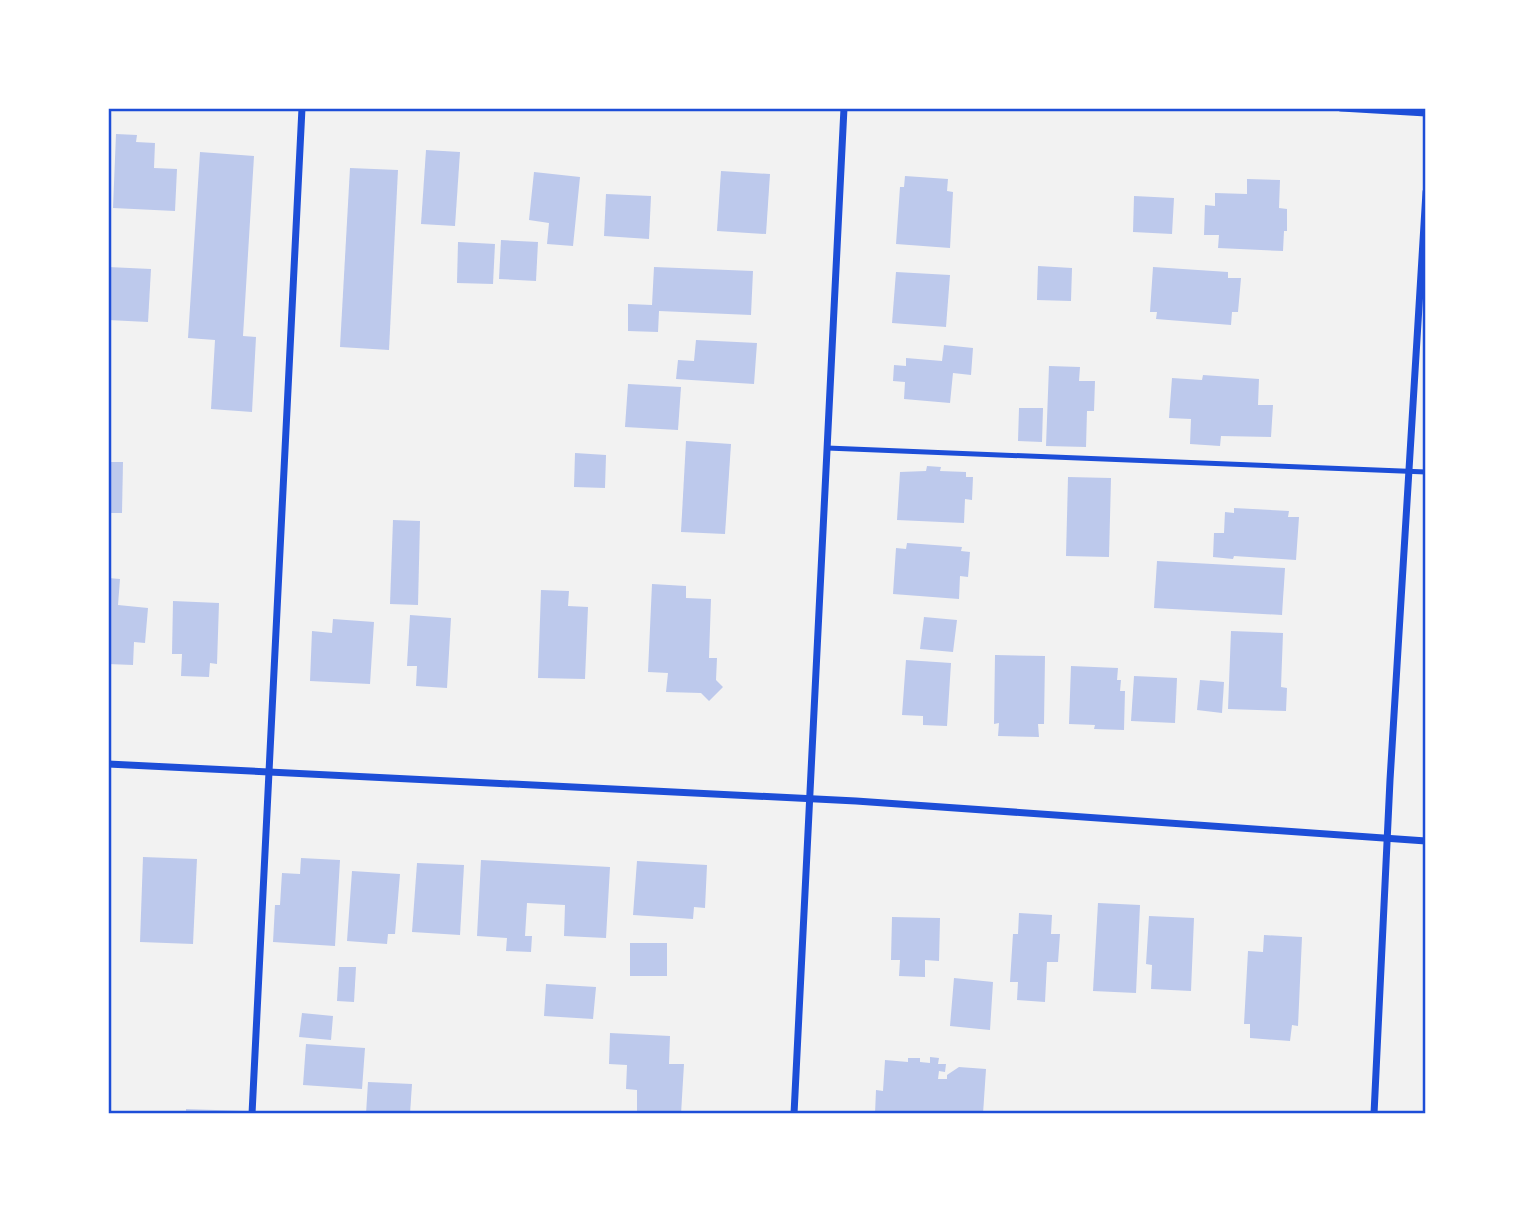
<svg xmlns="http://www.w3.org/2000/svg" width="1534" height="1222" viewBox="0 0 1534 1222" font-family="'Sofia Sans Condensed',sans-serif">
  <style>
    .building { fill: #bdc9ec }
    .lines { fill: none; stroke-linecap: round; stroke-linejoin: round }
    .service { stroke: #1d4ed8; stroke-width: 5 }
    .minor { stroke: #1d4ed8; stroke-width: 7 }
    .neatline { fill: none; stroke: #1d4ed8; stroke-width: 2.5 }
  </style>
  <rect width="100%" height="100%" fill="#f2f2f2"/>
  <g class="building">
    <polygon points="116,134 137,135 136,142 155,143 154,168 177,169 175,211 113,208"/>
    <polygon points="426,150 460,152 455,226 421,224"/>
    <polygon points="200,152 254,156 243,336 256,337 252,412 211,409 215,340 188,338"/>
    <polygon points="350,168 398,170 389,350 340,347"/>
    <polygon points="721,171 770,174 766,234 717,231"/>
    <polygon points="534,172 580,177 573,246 547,244 549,223 529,220"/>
    <polygon points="905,176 948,179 947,191 953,192 950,248 896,244 900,187 904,187"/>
    <polygon points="1247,179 1280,180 1279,208 1287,209 1287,231 1284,231 1283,251 1218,248 1219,235 1204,235 1205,205 1215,206 1215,193 1247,194"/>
    <polygon points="606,194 651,196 649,239 604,236"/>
    <polygon points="1134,196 1174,198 1172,234 1133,232"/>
    <polygon points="501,240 538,242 536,281 499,279"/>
    <polygon points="458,242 495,244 493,284 457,283"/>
    <polygon points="1038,266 1072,268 1071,301 1037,300"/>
    <polygon points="108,267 151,269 148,322 108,320"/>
    <polygon points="654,267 753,271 751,315 659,311 658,332 628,331 628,304 652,305"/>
    <polygon points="1153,267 1228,272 1228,278 1241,278 1238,312 1232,312 1231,325 1156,319 1157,312 1150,312"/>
    <polygon points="896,272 950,275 946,327 892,323"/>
    <polygon points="696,340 757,343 754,384 676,379 678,360 694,361"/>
    <polygon points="944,345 973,348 971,375 953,373 950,403 904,399 905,382 893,381 894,365 906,366 906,358 942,361"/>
    <polygon points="1049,366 1080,367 1079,381 1095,381 1094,411 1087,411 1086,447 1046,446"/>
    <polygon points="1203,375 1259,379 1258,405 1273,405 1271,437 1221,436 1220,446 1190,444 1191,419 1169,418 1172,378 1202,380"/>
    <polygon points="628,384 681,387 678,430 625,427"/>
    <polygon points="1019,408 1043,408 1042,442 1018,441"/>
    <polygon points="686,441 731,444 725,534 681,532"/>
    <polygon points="575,453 606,455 605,488 574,487"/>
    <polygon points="108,462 123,462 122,513 108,513"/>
    <polygon points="927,466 941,467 940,471 966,472 966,477 973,477 972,500 965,499 964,523 897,520 900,472 926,471"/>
    <polygon points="1068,477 1111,478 1109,557 1066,556"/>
    <polygon points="1234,508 1289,511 1288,517 1299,517 1296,560 1234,556 1233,559 1213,557 1214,533 1224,533 1225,512 1234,513"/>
    <polygon points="393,520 420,521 418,605 390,604"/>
    <polygon points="907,543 962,547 961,551 970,552 968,577 960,576 959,599 893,594 896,548 906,549"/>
    <polygon points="1157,561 1285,568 1282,615 1154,608"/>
    <polygon points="108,578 120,579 118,605 148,608 145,643 134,642 133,665 108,664"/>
    <polygon points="652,584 686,586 686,598 711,599 709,658 717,658 716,680 723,687 709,701 701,693 666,692 668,673 648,672"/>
    <polygon points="541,590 569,591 568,606 588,607 585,679 538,678"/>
    <polygon points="173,601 219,603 217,664 210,663 209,677 181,676 182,654 172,654"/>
    <polygon points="410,615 451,618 447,688 416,686 417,666 407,666"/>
    <polygon points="924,617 957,620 953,652 920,649"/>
    <polygon points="333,619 374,622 370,684 310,681 312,631 332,633"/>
    <polygon points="1231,631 1283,633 1281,687 1287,688 1286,711 1228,709"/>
    <polygon points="995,655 1045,656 1044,724 1038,724 1039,737 998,736 999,723 994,724"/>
    <polygon points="906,660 951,663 947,726 923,725 923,716 902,715"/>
    <polygon points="1071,666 1118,668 1117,680 1121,680 1120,691 1125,691 1124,730 1094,729 1095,725 1069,724"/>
    <polygon points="1134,676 1177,678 1175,723 1131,721"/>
    <polygon points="1200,680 1224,682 1222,713 1197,710"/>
    <polygon points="143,857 197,859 193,944 140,942"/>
    <polygon points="301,858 340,860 335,946 273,942 275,905 280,905 282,873 300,874"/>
    <polygon points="481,860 610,867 606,938 564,936 565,905 527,903 525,936 532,936 531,952 506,951 507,938 477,936"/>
    <polygon points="637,861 707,865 705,908 694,907 693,919 633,915"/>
    <polygon points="417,863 464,865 460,935 412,932"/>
    <polygon points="352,871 400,874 395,934 388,934 387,944 347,941"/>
    <polygon points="1098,903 1140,905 1136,993 1093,991"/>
    <polygon points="1019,913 1052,915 1051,934 1060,934 1058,962 1047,962 1045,1002 1017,1000 1018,982 1010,982 1013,934 1018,934"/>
    <polygon points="1149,916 1194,918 1191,991 1151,989 1152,965 1146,964"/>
    <polygon points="892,917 940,918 939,961 925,960 925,977 899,976 900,960 891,960"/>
    <polygon points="1264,935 1302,937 1298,1026 1292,1025 1290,1041 1250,1038 1250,1024 1244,1024 1248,951 1263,952"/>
    <rect x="630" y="943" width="37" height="33"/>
    <polygon points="339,967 356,967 354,1002 337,1001"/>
    <polygon points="954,978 993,982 990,1030 950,1026"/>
    <polygon points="546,984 596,987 593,1019 544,1016"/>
    <polygon points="302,1013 333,1016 331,1040 299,1037"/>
    <polygon points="610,1033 670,1036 669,1064 684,1064 681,1114 637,1113 637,1090 626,1089 627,1065 609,1064"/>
    <polygon points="306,1044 365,1048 362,1089 303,1085"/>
    <polygon points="930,1057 939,1058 938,1064 946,1064 945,1072 939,1071 938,1079 947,1079 947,1075 959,1067 986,1069 983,1114 875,1114 876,1090 883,1091 885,1060 908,1062 908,1058 920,1058 920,1062 930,1063"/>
    <polygon points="368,1082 412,1084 410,1114 366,1114"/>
    <polygon points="186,1109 245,1111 245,1114 186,1114"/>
  </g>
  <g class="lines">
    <polyline class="service" points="827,448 1426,472"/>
    <g class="minor">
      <polyline points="1341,108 1426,113"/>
      <polyline points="108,764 856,801 1426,841"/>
      <polyline points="252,1114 302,108"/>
      <polyline points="794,1114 844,108"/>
      <polyline points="1374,1114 1390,780 1426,192"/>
    </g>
  </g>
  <rect width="1534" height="1222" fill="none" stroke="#ffffff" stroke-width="220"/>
  <rect x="110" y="110" width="1314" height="1002" class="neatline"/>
</svg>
